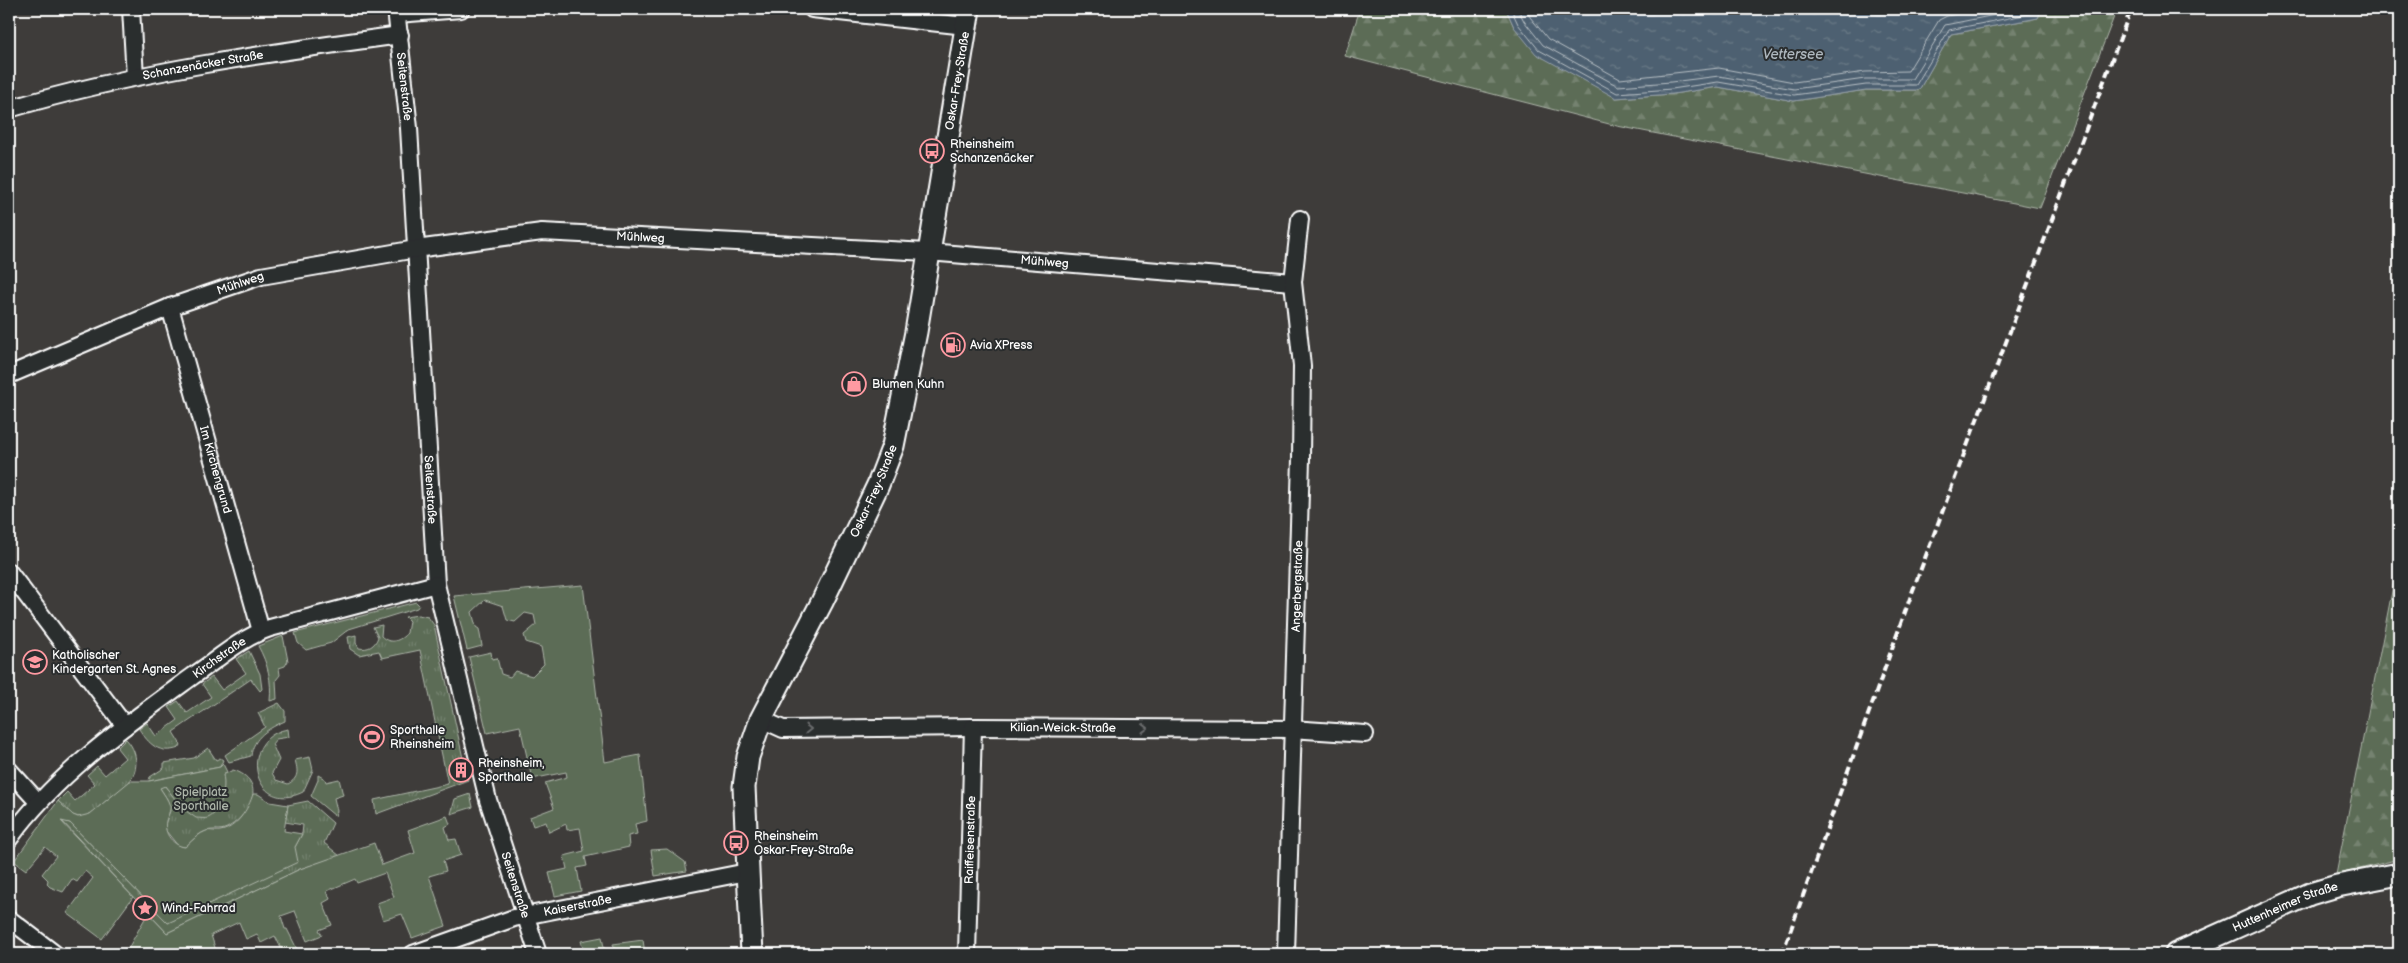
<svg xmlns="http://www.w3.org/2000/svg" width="2408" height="963" viewBox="0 0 2408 963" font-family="'Balsamiq Sans',sans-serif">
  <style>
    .grass { fill: url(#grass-tufts); stroke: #aeb6aa }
    .forest { fill: url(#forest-firs); stroke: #aeb6aa }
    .green { fill: #5c6c56; stroke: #aeb6aa }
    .water { fill: url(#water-ripples); stroke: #95a0aa }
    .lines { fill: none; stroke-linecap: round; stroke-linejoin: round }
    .shore { stroke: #b8c0c6; stroke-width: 1 }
    .minor-casing { stroke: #fff; stroke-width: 20 }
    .tertiary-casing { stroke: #fff; stroke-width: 25 }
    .minor { stroke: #2a2d2e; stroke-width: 16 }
    .tertiary { stroke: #2a2d2e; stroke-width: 21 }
    .rail { stroke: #fff; stroke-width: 4; stroke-dasharray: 8 4; stroke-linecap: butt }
    .oneway { stroke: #6a6c6d }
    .labels { text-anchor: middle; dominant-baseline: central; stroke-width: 4; stroke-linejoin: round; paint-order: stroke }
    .street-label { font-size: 12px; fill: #fff; stroke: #2a2d2e }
    .poi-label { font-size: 12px; fill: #fff; stroke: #2a2d2e; text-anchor: start }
    .park-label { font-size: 12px; fill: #aeb6aa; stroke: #2a2d2e }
    .water-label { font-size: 14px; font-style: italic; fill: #afb8bf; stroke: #2a2d2e }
  </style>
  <defs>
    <pattern id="grass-tufts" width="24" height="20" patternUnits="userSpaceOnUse" patternTransform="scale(1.25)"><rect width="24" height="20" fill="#5c6c56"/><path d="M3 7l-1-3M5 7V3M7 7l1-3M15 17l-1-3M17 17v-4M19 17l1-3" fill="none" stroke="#74826f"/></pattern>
    <pattern id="forest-firs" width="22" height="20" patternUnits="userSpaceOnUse" patternTransform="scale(1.25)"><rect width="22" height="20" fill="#5c6c56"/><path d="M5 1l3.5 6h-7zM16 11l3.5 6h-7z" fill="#74826f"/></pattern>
    <pattern id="water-ripples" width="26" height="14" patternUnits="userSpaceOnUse" patternTransform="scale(1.25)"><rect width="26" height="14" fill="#4e6171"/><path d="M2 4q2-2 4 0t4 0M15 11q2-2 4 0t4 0" fill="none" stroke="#697986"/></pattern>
  </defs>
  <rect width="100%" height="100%" fill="#3e3c3a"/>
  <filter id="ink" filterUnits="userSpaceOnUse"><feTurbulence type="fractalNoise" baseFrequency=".02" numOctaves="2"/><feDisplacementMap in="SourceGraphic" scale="10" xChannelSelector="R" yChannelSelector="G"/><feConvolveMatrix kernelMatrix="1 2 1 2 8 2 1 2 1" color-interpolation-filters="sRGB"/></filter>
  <g filter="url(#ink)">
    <g class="grass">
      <path d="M 418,615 L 428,617 L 434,625 L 464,763 L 456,765 L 459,778 L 467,776 L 468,780 L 376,814 L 374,800 L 448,784 L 420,650 L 382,658 L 379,651 L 359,655 L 350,649 L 348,637 L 356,635 L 356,643 L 359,648 C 368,650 375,646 378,637 L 373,627 L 382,625 L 381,636 C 390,645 400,641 407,633 L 409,621 L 405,617 Z"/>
      <path d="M 249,651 L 260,674 L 262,689 L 260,691 L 251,679 L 173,732 L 181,745 L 179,748 C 159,755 149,744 139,729 L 147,723 L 156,736 L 178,720 L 169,707 L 178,701 L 187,713 L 211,697 L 202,684 L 212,677 L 222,690 L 246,673 L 236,659 Z"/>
      <path d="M 279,703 L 285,711 L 285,721 C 269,728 253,737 251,756 L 229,762 L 225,755 L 265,727 L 258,713 Z"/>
      <path d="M 288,729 L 289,737 L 276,739 L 272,744 L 279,760 L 272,773 L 276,780 L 288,784 C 299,778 298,771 295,760 L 310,757 L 313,770 L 303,792 C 252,817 237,737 288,729 Z"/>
      <path d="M 126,739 C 137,750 140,769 129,782 C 124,788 115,794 108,799 C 100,806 88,820 75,816 C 69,814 63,805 58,801 L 67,792 L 75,801 L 95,784 L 87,775 L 97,766 L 105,775 L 125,758 L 117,748 Z"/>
      <polygon points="208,748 216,760 220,758 223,760 220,767 149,781 150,777 164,768 164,763 194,758"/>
      <path d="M 233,770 C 268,781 251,814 227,828 C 219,832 212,828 204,832 C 198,834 191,842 185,847 L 178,846 L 166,831 L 165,824 L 170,811 L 167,799 L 160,788 L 161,786 L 165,786 L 183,809 L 223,775 Z"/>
      <polygon points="470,794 473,807 451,814 455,799"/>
      <polygon points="308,801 333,823 324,843 340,856 300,869 167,933 61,820 70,823 168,923 295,847 302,834 303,825 285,822 288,805"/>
    </g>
    <g class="forest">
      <polygon points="1360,9 1506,9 1514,27 1616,98 1673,94 1718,87 1794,101 1866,90 1919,90 1951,34 2038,18 2042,9 2117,9 2040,208 1617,126 1345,56"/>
      <polygon points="2399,556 2399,859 2336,875"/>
    </g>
    <g class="green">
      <polygon points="583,585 605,762 640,755 647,821 635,824 637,834 628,836 629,847 585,857 587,866 577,868 581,891 555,896 549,873 567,869 564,856 584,851 580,828 567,830 566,824 549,832 546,822 533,826 530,817 554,808 545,783 567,777 566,772 532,779 520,726 487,733 469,657 491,652 492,659 497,658 501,674 510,677 515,671 532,676 544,664 541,647 526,642 524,635 536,625 534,615 525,613 515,622 507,620 503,606 485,600 472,612 476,627 479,629 482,646 467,650 454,596"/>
      <polygon points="416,602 419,605 417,608 349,629 331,643 306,650 298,643 295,633"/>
      <path d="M 283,636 L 288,661 L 285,666 L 279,668 L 280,675 L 276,680 L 277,699 L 270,701 C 272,681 268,664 258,646 Z"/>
      <path d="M 223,764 L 227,772 L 223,775 C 226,787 222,812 208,818 C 205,819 199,818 196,818 L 183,809 L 165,786 L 160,788 C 163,793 168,799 170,806 C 171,811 167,816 166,821 C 163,834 174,846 185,847 C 191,842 197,835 204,832 C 209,829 214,832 220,831 C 236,829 249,808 253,794 L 258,794 L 270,802 L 288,805 L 284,831 L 302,834 L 295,847 L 298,862 L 168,923 L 70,823 L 61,821 L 133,897 L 102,939 L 67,913 L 93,878 L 85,871 L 77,882 L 72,879 L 63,892 L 50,887 L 47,884 L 48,880 L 42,874 L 56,856 L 45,847 L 26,870 L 14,861 L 58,801 L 73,815 L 78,817 L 90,814 L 130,781 L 149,781 L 220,767 Z"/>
      <polygon points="318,775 325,779 326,782 339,779 343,795 334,798 337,811 335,816 311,796 318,780"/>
      <polygon points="447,816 450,824 445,827 449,840 456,839 461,855 443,861 446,871 429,876 446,926 412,938 402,914 383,920 377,903 394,897 385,873 357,883 355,879 327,891 330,899 323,903 332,925 319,930 322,935 307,941 295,911 281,916 285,929 287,929 298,951 284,954 275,936 261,943 257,934 246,939 239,922 211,935 217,954 125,954 148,913 167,933 300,869 374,843 382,865 415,853 408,830"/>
      <polygon points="667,849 685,862 687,871 655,876 651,850"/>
      <polygon points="602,937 605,953 615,951 613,944 643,940 645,954 585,954 581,941"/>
    </g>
    <polygon class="water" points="1506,9 2042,9 2038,18 1951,34 1919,90 1866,90 1794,101 1718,87 1673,94 1616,98 1536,54 1514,27"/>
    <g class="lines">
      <g class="shore">
        <polyline points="1511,9 1518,24 1539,50 1617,93 1672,89 1718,82 1794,95 1866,85 1916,85 1949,30 2034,13 2037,9"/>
        <polyline points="1518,9 1524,21 1543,45 1618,86 1671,82 1719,76 1794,89 1865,79 1912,79 1945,25 2025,9"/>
        <polyline points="1526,9 1530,17 1548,39 1620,79 1719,68 1794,82 1865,72 1908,71 1939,20 1947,16 1985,9"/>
      </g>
      <g class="minor-casing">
        <g id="minor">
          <polyline points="131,9 135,77"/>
          <path id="s1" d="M 396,9 L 409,128 L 436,584 L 488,800 L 538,954"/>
          <polyline points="812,9 966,26"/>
          <polyline points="397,14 461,9"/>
          <path id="s2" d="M 9,109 C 136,71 268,53 400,35"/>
          <path id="s3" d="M 170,307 L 261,631"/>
          <path id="s4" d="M 9,375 L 170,307 L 261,276 L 416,249 L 542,232 L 928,252 L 1293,282"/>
          <polyline points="9,572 125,726"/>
          <path id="s5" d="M 761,719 L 783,729 L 973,727 L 1291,729 L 1365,734"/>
          <polyline points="9,770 38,802"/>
          <path id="s6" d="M 9,839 C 57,773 127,724 193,676 C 218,659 241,638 270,628 L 436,584"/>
          <polyline points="9,919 55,954"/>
          <path id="s7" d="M 413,954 L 514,918 L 747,872"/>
          <path id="s8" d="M 967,954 L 973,727"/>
          <path id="s9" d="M 1286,954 L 1301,459 L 1302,366 L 1293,282 L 1300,219"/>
        </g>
      </g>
      <g class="tertiary-casing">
        <g id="tertiary">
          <path id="s10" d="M 752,954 L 744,787 L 748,757 L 761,719 L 822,602 L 878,485 L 893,446 L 916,332 L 969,9"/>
          <path id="s11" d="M 2176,954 L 2310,894 L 2337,886 L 2399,874"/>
        </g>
      </g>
      <use href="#minor" class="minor"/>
      <use href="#tertiary" class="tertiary"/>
      <polyline class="rail" points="1782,954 1913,590 2131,9"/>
    </g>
    <defs><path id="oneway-chevron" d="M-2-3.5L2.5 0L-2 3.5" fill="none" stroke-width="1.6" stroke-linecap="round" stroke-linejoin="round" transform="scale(1.25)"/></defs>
    <g class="oneway">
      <use href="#oneway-chevron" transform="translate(1145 728)"/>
      <use href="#oneway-chevron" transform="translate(808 729) rotate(-1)"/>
    </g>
  </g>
  <defs>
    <g id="bus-ring" transform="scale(1.25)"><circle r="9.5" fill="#2a2d2e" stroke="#ff9aa2" stroke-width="1.5"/><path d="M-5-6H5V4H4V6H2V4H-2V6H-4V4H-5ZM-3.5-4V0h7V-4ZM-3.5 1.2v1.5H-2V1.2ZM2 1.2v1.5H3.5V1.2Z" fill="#ff9aa2"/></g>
    <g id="fuel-ring" transform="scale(1.25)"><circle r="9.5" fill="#2a2d2e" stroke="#ff9aa2" stroke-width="1.5"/><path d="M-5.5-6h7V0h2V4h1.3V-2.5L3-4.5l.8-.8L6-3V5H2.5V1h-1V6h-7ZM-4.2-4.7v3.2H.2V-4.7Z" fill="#ff9aa2"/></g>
    <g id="shop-ring" transform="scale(1.25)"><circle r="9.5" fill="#2a2d2e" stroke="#ff9aa2" stroke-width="1.5"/><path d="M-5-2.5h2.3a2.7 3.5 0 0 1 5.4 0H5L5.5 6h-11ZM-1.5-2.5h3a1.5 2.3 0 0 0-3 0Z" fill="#ff9aa2"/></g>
    <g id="school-ring" transform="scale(1.25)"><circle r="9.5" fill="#2a2d2e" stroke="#ff9aa2" stroke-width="1.5"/><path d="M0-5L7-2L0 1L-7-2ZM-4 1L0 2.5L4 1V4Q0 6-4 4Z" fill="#ff9aa2"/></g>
    <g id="stadium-ring" transform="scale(1.25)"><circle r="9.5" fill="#2a2d2e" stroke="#ff9aa2" stroke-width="1.5"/><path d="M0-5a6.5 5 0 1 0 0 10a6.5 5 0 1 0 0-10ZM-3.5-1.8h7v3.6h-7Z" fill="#ff9aa2"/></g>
    <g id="building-ring" transform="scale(1.25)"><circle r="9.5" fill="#2a2d2e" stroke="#ff9aa2" stroke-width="1.5"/><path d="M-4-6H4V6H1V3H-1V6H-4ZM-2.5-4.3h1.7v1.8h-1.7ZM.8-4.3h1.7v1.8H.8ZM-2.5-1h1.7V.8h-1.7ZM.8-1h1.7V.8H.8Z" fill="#ff9aa2"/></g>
    <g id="sight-ring" transform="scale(1.25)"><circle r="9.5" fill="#2a2d2e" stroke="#ff9aa2" stroke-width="1.5"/><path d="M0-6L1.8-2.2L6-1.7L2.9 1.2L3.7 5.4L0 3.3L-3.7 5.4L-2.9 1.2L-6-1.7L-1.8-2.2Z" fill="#ff9aa2"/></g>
  </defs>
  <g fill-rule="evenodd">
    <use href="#bus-ring" x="932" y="151"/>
    <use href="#fuel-ring" x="953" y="345"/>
    <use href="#shop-ring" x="854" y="384"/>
    <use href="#school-ring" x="35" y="662"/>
    <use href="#stadium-ring" x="372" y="737"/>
    <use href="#building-ring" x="461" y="770"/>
    <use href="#bus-ring" x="736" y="843"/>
    <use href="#sight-ring" x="145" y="908"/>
  </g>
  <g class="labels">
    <g class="street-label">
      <text stroke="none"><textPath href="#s2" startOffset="199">Schanzenäcker Straße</textPath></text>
      <text stroke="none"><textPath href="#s10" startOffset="912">Oskar-Frey-Straße</textPath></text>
      <text stroke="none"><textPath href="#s1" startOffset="78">Seitenstraße</textPath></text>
      <text stroke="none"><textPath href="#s4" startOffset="654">Mühlweg</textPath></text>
      <text stroke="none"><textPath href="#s4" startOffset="1059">Mühlweg</textPath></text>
      <text stroke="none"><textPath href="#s4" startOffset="249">Mühlweg</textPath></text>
      <text stroke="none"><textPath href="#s3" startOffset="169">Im Kirchengrund</textPath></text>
      <text stroke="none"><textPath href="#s10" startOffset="492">Oskar-Frey-Straße</textPath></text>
      <text stroke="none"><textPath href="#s1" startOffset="482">Seitenstraße</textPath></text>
      <text stroke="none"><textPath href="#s9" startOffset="368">Angerbergstraße</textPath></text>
      <text stroke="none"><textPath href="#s6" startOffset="279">Kirchstraße</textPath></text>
      <text stroke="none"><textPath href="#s5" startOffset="304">Kilian-Weick-Straße</textPath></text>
      <text stroke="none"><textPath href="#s8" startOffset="114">Raiffeisenstraße</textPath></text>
      <text stroke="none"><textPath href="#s1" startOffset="888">Seitenstraße</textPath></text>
      <text stroke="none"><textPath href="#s7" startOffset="172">Kaiserstraße</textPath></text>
      <text stroke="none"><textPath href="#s11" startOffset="119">Huttenheimer Straße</textPath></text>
    </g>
    <g class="poi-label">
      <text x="950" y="144">Rheinsheim<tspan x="950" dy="14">Schanzenäcker</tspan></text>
      <text x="970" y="345">Avia XPress</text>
      <text x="872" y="384">Blumen Kuhn</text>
      <text x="52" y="655">Katholischer<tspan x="52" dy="14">Kindergarten St. Agnes</tspan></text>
      <text x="390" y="730">Sporthalle<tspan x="390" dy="14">Rheinsheim</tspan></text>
      <text x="478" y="763">Rheinsheim,<tspan x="478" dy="14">Sporthalle</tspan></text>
      <text x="754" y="836">Rheinsheim<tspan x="754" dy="14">Oskar-Frey-Straße</tspan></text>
      <text x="162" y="908">Wind-Fahrrad</text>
    </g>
    <g class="park-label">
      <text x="201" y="792">Spielplatz<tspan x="201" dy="14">Sporthalle</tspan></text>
    </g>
    <g class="water-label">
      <text x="1793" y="54">Vettersee</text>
    </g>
  </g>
  <rect width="2408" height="963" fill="none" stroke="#2a2d2e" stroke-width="30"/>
  <rect x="15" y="15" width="2378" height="933" fill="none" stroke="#fff" stroke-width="2" filter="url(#ink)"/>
</svg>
